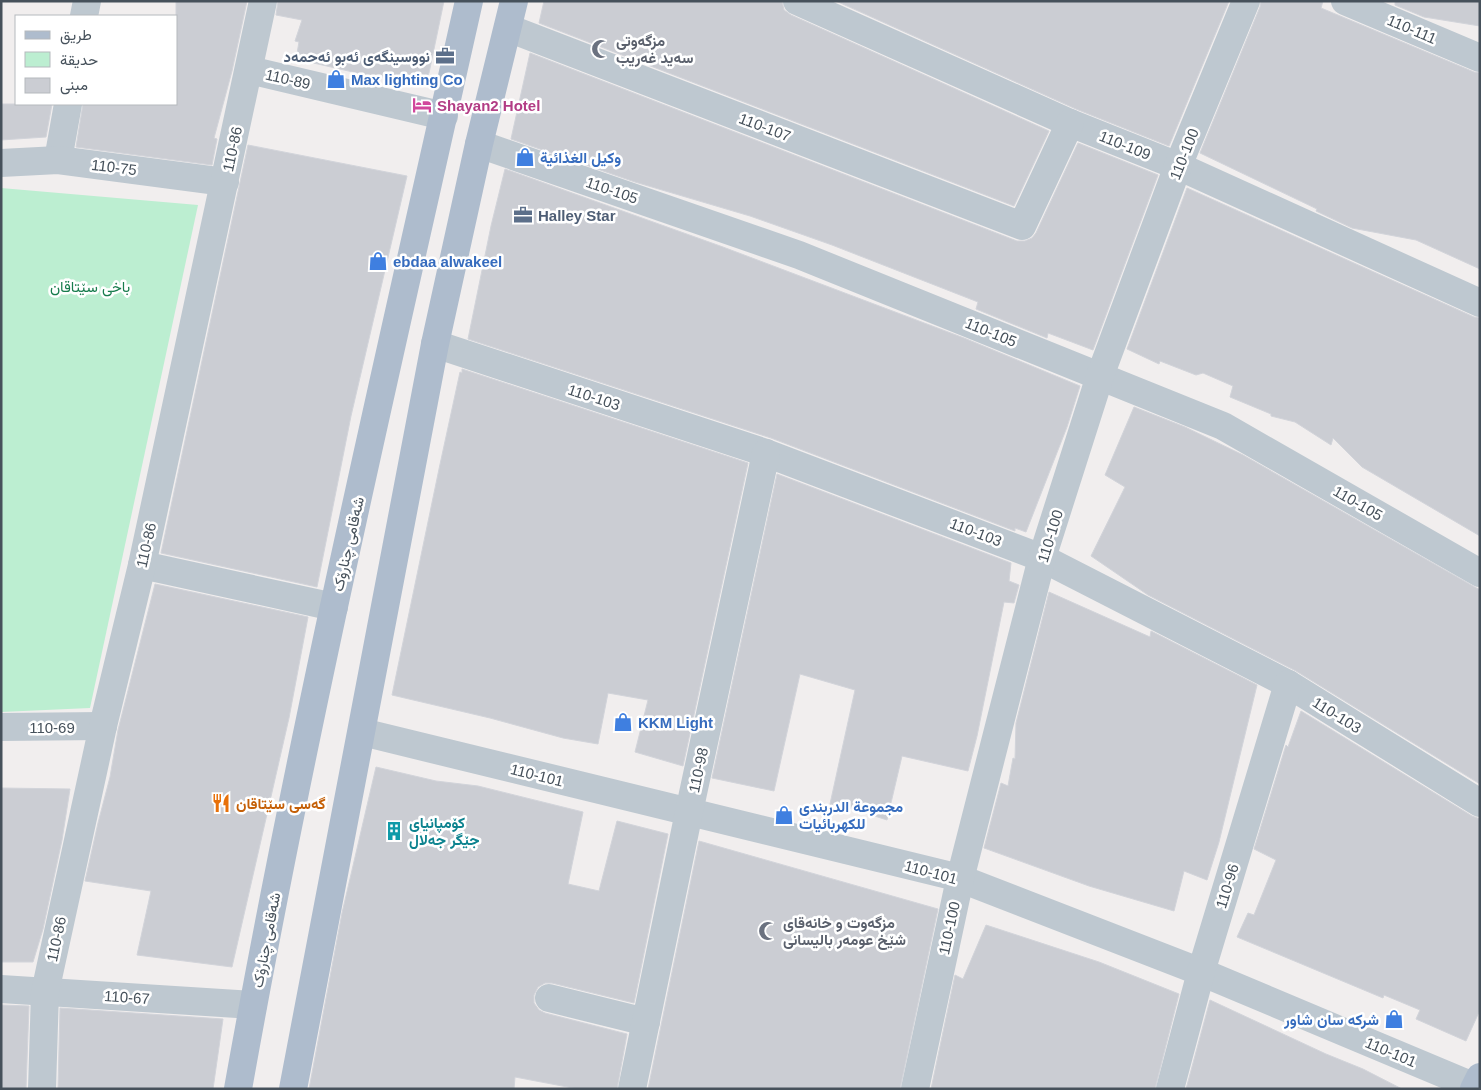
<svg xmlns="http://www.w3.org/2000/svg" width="1481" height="1090" viewBox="0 0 1481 1090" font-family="Arial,Vazirmatn,sans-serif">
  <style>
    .green { fill: #bceed1 }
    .building { fill: #cbcdd3; stroke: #d2d4da }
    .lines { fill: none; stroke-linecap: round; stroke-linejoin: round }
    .minor { stroke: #bec8d0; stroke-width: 28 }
    .major { stroke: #aebccd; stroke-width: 28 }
    .labels { text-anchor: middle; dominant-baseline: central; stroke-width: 5; stroke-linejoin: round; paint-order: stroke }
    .street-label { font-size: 15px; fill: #46515b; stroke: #fff }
    .worship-label { font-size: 15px; font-weight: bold; fill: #5b616d; stroke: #fff; text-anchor: start }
    .service-label { font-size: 15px; font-weight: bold; fill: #4e5e75; stroke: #fff; text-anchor: end }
    .shop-label { font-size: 15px; font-weight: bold; fill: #366cbe; stroke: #fff; text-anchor: start }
    .hotel-label { font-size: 15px; font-weight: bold; fill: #b23c85; stroke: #fff; text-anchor: start }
    .park-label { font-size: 15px; fill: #187c4d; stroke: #fff }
    .food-label { font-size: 15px; font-weight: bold; fill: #c56008; stroke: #fff; text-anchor: start }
    .culture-label { font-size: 15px; font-weight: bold; fill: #0d838f; stroke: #fff; text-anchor: start }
  </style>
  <rect width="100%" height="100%" fill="#f1eeee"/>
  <polygon class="green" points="1,188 198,205 90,708 1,712"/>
  <g class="building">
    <polygon points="176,1 247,1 232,71 214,138 217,139 212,165 76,147 83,104 176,104"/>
    <polygon points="278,1 444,1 429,73 426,79 420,82 366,75 296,59 299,42 295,41 302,20 276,15"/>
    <polygon points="544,1 782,1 784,10 791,15 1049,131 1014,206 539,23"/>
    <polygon points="836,1 1229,1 1169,146 1076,109"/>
    <polygon points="1261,1 1323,1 1321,8 1474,72 1480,73 1480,269 1416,240 1352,228 1316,211 1317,209 1200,153 1260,7"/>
    <polygon points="1395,1 1480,1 1480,26 1424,17 1395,5"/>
    <polygon points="530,53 1017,241 1025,241 1032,238 1036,233 1078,143 1158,175 1093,350 1048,333 1047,338 976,309 978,302 832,245 750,216 635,182 511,139"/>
    <polygon points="1,104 52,104 46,137 1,140"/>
    <polygon points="248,145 407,176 351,416 317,587 161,553"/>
    <polygon points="505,169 723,247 964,338 1080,386 1067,427 1026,532 1015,528 1015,531 771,438 468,339 491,226"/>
    <polygon points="1187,188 1474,317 1480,318 1480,536 1362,467 1333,438 1331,445 1295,422 1271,416 1271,414 1230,397 1233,386 1203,373 1196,375 1160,361 1159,364 1127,349"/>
    <polygon points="462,369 748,463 683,766 635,752 648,700 608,693 598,744 563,738 490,718 392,695 439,469 460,372 462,373"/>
    <polygon points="1134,407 1185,427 1243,455 1480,590 1480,784 1296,671 1148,595 1091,556 1125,487 1105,475"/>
    <polygon points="777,474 1011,563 1009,581 1019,585 1014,603 1004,602 977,736 968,771 902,756 887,820 853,809 830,804 855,690 800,674 774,791 712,778"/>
    <polygon points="155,584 308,617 289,718 232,967 137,955 151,891 85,881 98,823 110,777 118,730"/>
    <polygon points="1049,592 1150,637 1151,631 1257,685 1219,842 1207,880 1184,871 1174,911 1089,886 984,848 1001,783 1008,786 1013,758 1015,759 1016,723"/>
    <polygon points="1301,711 1472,816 1480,819 1480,1010 1466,1041 1416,1019 1420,1010 1384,995 1383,998 1237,937 1248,913 1254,915 1276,860 1254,849 1286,745 1288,747"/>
    <polygon points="376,767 436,781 478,786 583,812 568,884 599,891 617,821 668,834 634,1003 552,983 545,983 538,987 534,995 534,1003 539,1010 545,1013 627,1034 617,1089 578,1089 515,1077 514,1089 309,1089 342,913"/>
    <polygon points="1,788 70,789 62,840 43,929 33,962 1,962"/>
    <polygon points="699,841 938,909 900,1089 648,1089"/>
    <polygon points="986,925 1099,962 1179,994 1155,1089 931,1089 955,975 963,979"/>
    <polygon points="1210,1000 1326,1054 1363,1069 1402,1089 1186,1089"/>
    <polygon points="1,1005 29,1006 26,1089 1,1089"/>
    <polygon points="60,1008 223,1019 213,1089 58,1089"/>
  </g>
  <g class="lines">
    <g class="minor">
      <polyline points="797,1 1070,123 1178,166 1480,303"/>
      <polyline points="1345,1 1480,58"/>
      <polyline points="84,16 87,1"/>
      <polyline points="508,28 1022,226 1070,123"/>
      <polyline points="249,70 444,116"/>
      <polyline points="479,144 799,255 1223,426 1480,573"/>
      <polyline points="58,160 68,104"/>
      <polyline points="1,163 58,160 225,182"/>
      <polyline points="435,344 766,453 1042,558 1288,684 1480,803"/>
      <polyline points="142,565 334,607"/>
      <polyline points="1,727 103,726"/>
      <polyline points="362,732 956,877 1201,972 1475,1087"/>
      <polyline points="1,989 253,1005"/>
      <polyline points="549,998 646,1022"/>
      <polyline points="42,1089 45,992 103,726 142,565 263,1"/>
      <polyline points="632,1089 689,812 766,453"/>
      <polyline points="915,1089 960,879 1042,558 1100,376 1178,166 1246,1"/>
      <polyline points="1170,1089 1201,972 1288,684"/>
    </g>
    <g class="major">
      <path d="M 238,1089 C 303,724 388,363 469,1"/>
      <polyline points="293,1089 435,344 479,144 514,1"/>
      <polyline points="1474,1089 1480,1077"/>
    </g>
  </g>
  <defs>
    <g id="mosque-bare" transform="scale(1.5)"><path d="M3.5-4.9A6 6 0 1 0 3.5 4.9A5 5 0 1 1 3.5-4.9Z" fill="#6b7280" stroke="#fff" stroke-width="2.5" paint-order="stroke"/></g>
    <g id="office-bare" transform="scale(1.5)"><path d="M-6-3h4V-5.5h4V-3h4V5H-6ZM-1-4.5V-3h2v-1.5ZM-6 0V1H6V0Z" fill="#5c6f8a" stroke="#fff" stroke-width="2.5" paint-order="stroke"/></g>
    <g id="shop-bare" transform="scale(1.5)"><path d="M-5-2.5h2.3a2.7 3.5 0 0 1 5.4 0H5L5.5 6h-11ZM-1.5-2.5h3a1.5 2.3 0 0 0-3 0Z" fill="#3f7fe0" stroke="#fff" stroke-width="2.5" paint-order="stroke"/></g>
    <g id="hotel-bare" transform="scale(1.5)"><path d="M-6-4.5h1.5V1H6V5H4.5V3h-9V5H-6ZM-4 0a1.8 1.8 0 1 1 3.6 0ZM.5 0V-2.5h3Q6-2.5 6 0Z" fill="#d1479c" stroke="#fff" stroke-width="2.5" paint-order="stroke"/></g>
    <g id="restaurant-bare" transform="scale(1.5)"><path d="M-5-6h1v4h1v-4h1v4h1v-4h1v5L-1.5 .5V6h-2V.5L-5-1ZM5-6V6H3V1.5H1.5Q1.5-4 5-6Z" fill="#e8710a" stroke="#fff" stroke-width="2.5" paint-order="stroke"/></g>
    <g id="building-bare" transform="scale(1.5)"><path d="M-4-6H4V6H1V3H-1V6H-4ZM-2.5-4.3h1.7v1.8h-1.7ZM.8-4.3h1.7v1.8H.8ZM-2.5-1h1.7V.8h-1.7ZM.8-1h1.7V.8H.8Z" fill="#0f9aa8" stroke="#fff" stroke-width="2.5" paint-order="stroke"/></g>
  </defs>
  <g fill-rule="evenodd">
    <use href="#mosque-bare" x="601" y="49"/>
    <use href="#office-bare" x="445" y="56"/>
    <use href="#shop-bare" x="336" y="79"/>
    <use href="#hotel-bare" x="422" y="105"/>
    <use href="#shop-bare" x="525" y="157"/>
    <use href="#office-bare" x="523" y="215"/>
    <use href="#shop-bare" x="378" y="261"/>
    <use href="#shop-bare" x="623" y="722"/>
    <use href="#restaurant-bare" x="221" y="803"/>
    <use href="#shop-bare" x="784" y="815"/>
    <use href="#building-bare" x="394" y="831"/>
    <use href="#mosque-bare" x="768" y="931"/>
    <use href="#shop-bare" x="1394" y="1019"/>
  </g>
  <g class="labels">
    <g class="street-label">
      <text transform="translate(1412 29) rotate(23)">110-111</text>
      <text transform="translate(288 79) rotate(13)">110-89</text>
      <text transform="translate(765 127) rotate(21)">110-107</text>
      <text transform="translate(1125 145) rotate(22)">110-109</text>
      <text transform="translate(232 149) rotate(-78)">110-86</text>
      <text transform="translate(1184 154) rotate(-68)">110-100</text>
      <text transform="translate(114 167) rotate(7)">110-75</text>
      <text transform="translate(612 190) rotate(19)">110-105</text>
      <text transform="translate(991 332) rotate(22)">110-105</text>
      <text transform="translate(594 397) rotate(18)">110-103</text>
      <text transform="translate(1358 503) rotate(30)">110-105</text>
      <text transform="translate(976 532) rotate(21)">110-103</text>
      <text transform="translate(1050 536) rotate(-73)">110-100</text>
      <text transform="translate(348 544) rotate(-77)">شەقامی چنارۆک</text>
      <text transform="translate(146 545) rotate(-77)">110-86</text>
      <text transform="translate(1337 715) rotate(32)">110-103</text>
      <text x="52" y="727">110-69</text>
      <text transform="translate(698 770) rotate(-78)">110-98</text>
      <text transform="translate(537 775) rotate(14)">110-101</text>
      <text transform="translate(931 872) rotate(15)">110-101</text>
      <text transform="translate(1227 886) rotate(-73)">110-96</text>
      <text transform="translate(949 928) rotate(-78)">110-100</text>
      <text transform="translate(56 939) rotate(-78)">110-86</text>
      <text transform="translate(266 940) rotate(-79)">شەقامی چنارۆک</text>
      <text transform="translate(127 997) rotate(4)">110-67</text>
      <text transform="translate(1391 1052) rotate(23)">110-101</text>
    </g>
    <g class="worship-label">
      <text x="616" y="40">مزگەوتی<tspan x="616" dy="17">سەید غەریب</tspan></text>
      <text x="783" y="922">مزگەوت و خانەقای<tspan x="783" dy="17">شێخ عومەر بالیسانی</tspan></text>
    </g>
    <g class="service-label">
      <text x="430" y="56">نووسینگەی ئەبو ئەحمەد</text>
      <text x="538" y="215" text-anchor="start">Halley Star</text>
    </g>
    <g class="shop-label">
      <text x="351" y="79">Max lighting Co</text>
      <text x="540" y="157">وكيل الغذائية</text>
      <text x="393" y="261">ebdaa alwakeel</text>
      <text x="638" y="722">KKM Light</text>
      <text x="799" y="806">مجموعة الدربندی<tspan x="799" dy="17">للكهربائیات</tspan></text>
      <text x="1379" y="1019" text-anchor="end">شرکە سان شاور</text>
    </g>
    <g class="hotel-label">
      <text x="437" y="105">Shayan2 Hotel</text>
    </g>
    <g class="park-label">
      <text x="90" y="286">باخی سێتاقان</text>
    </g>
    <g class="food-label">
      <text x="236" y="803">گەسی سێتاقان</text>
    </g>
    <g class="culture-label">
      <text x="409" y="822">کۆمپانیای<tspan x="409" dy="17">جێگر جەلال</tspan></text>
    </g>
  </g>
  <rect width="1481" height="1090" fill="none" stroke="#46515b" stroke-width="5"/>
  <rect x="15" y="15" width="162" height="90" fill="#ffffff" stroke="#b5b9bd"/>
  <rect x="25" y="31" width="25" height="8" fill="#aebccd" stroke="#b5b9bd"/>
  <text x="60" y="40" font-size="15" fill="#46515b">طريق</text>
  <rect x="25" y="52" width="25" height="15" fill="#bceed1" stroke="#b5b9bd"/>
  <text x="60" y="65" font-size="15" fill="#46515b">حديقة</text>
  <rect x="25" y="78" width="25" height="15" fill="#cbcdd3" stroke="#b5b9bd"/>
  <text x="60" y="90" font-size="15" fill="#46515b">مبنى</text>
</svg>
